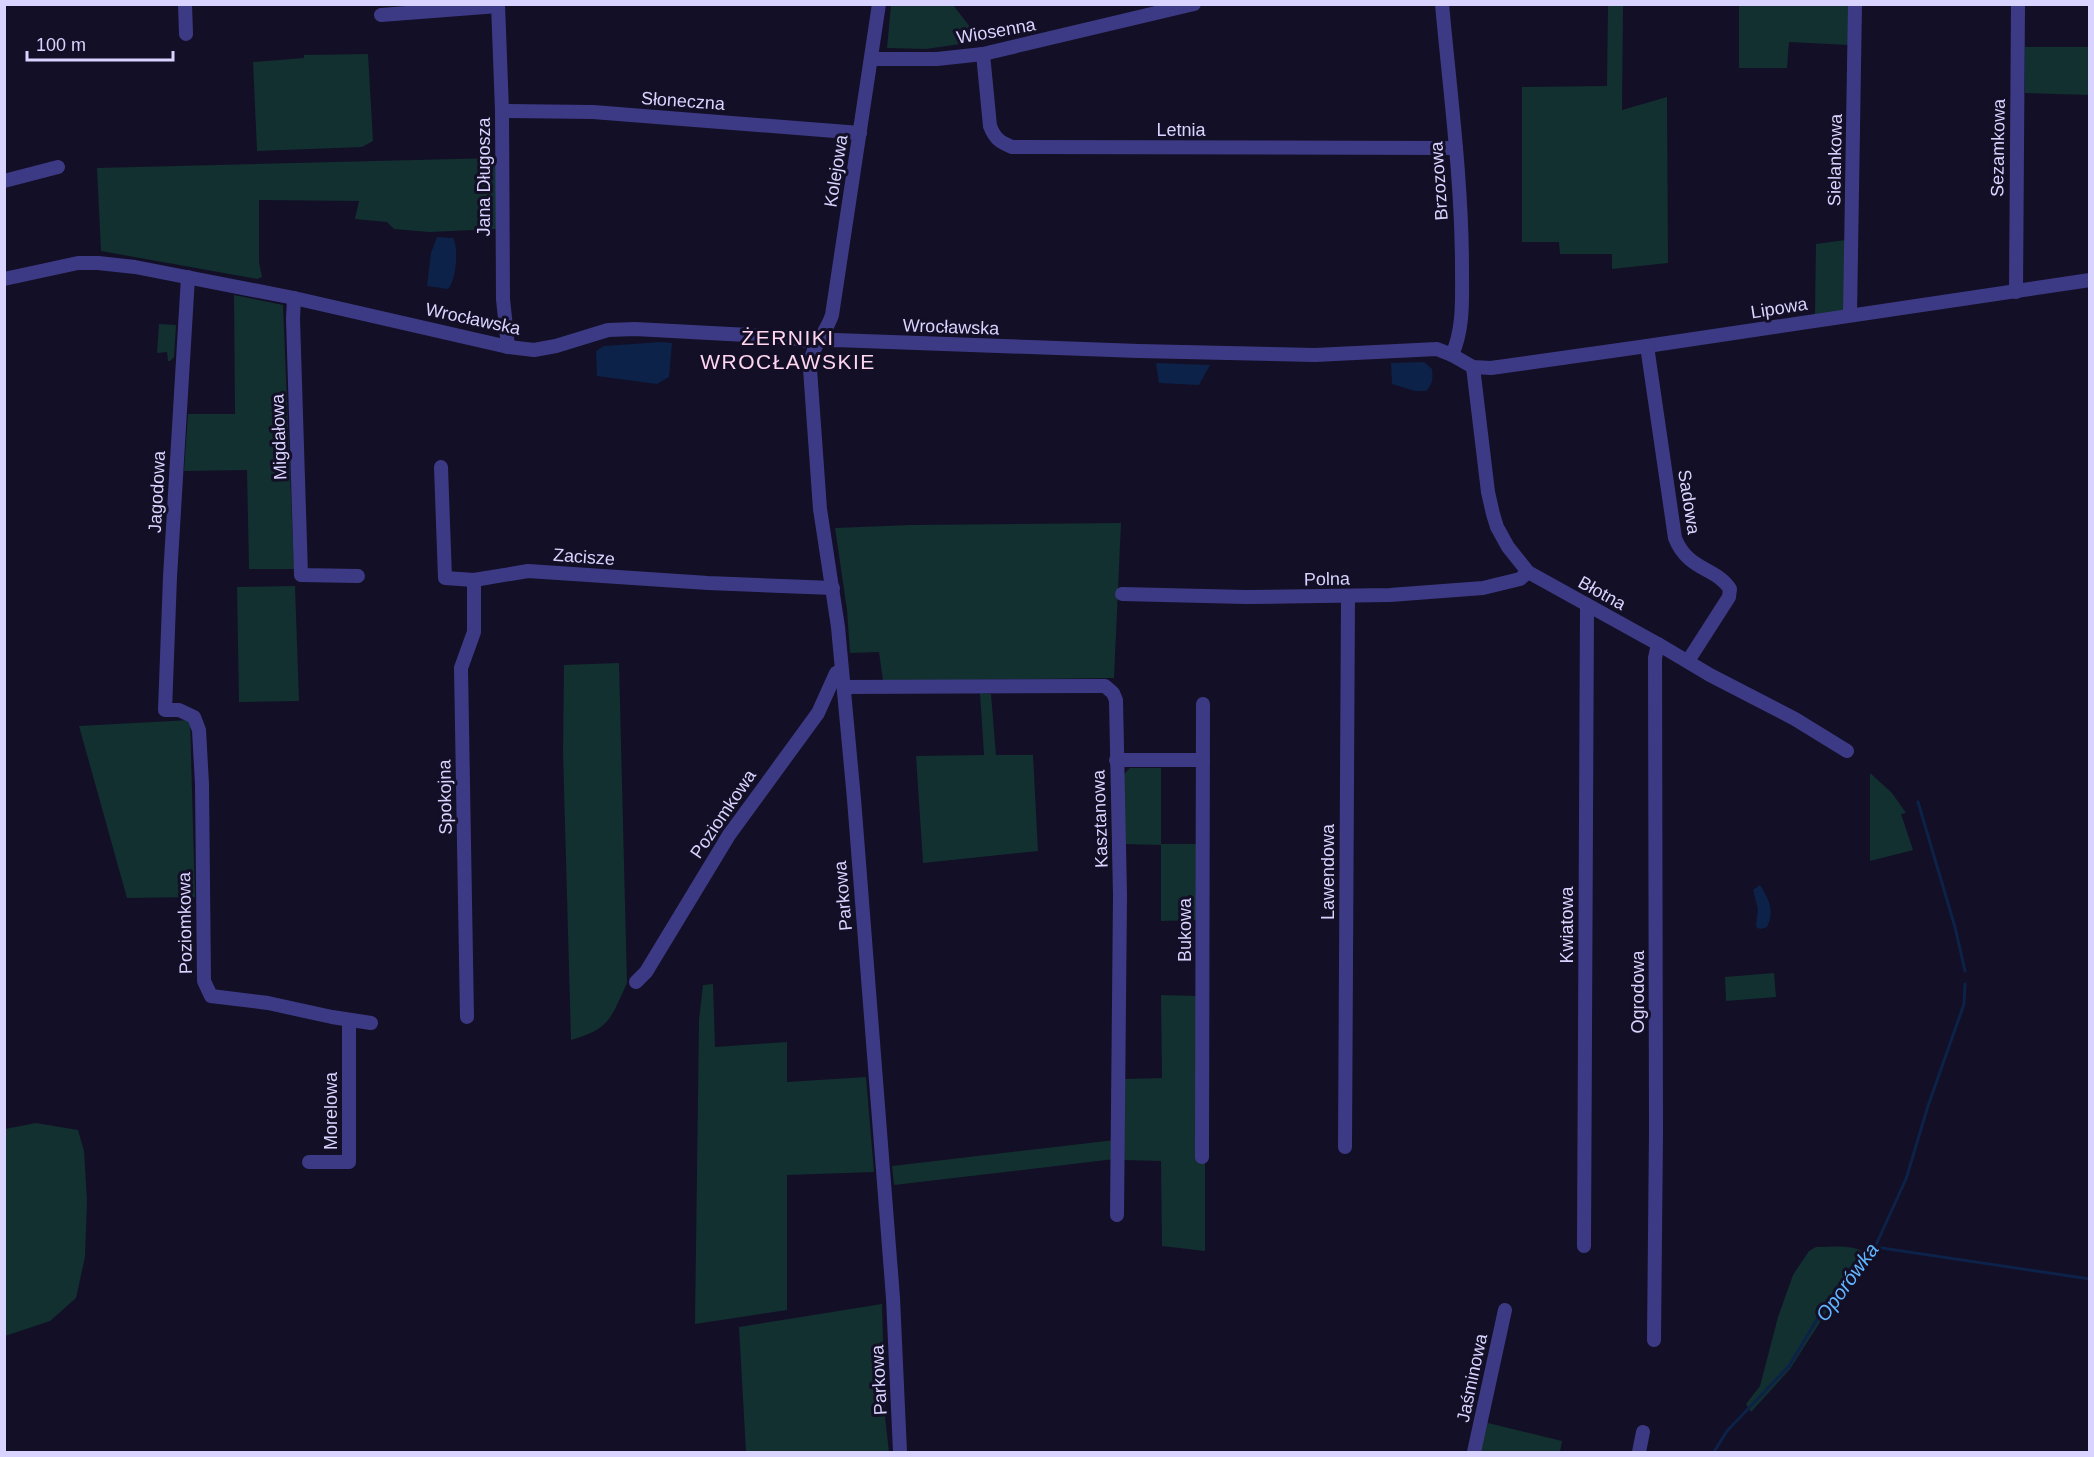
<svg xmlns="http://www.w3.org/2000/svg" width="2094" height="1457" viewBox="0 0 2094 1457" font-family="Arial,sans-serif">
  <style>
    .green { fill: #12302f }
    .water { fill: #0c2248 }
    .lines { fill: none; stroke-linecap: round; stroke-linejoin: round }
    .stream { stroke: #0c2248; stroke-width: 3 }
    .minor { stroke: #3d3a85; stroke-width: 14 }
    .labels { text-anchor: middle; dominant-baseline: central; stroke-width: 6; stroke-linejoin: round; paint-order: stroke }
    .street-label { font-size: 18px; fill: #d9d4ff; stroke: #130f26 }
    .water-label { font-size: 20px; font-style: italic; fill: #62b6ff; stroke: #130f26 }
    .quarter-label { font-size: 21px; letter-spacing: 1.5px; fill: #ffd6f0; stroke: #130f26 }
  </style>
  <rect width="100%" height="100%" fill="#130f26"/>
  <g class="green">
    <polygon points="891,5 953,5 981,41 926,49 887,48"/>
    <polygon points="1608,5 1623,5 1622,110 1667,97 1668,263 1612,269 1612,254 1560,254 1559,242 1522,242 1522,87 1607,86"/>
    <polygon points="1739,5 1849,5 1849,45 1789,42 1787,68 1739,68"/>
    <polygon points="2025,47 2089,47 2089,95 2025,93"/>
    <polygon points="368,54 373,141 362,147 257,151 253,62 304,58 304,55"/>
    <polygon points="496,158 496,229 429,232 394,229 387,222 355,219 359,201 259,200 259,262 262,277 257,279 101,251 97,168"/>
    <polygon points="1845,240 1844,311 1815,315 1816,244"/>
    <polygon points="234,295 283,305 294,569 249,569 247,470 184,471 188,414 235,414"/>
    <polygon points="159,324 176,325 174,357 170,361 168,361 167,352 157,353"/>
    <polygon points="1121,523 1114,678 883,681 879,652 850,653 847,610 835,528 910,525"/>
    <polygon points="295,586 299,701 239,702 237,587"/>
    <path d="M 619,663 L 627,983 C 611,1018 610,1029 571,1040 L 563,752 L 564,665 Z"/>
    <polygon points="980,693 991,694 996,755 1033,755 1038,851 923,863 916,756 984,755"/>
    <polygon points="190,720 195,897 127,898 79,726"/>
    <polygon points="1130,768 1161,768 1161,844 1199,844 1198,920 1161,921 1161,845 1123,844 1123,775"/>
    <polygon points="1870,773 1892,793 1906,813 1901,814 1913,850 1870,861"/>
    <polygon points="1774,973 1776,997 1726,1001 1725,977"/>
    <polygon points="713,984 715,1047 787,1042 787,1082 866,1077 874,1172 787,1175 787,1310 695,1324 699,1020 703,985"/>
    <polygon points="1161,995 1198,996 1205,1161 1205,1251 1162,1246 1161,1161 1122,1160 1123,1079 1162,1078"/>
    <polygon points="36,1123 78,1130 84,1151 87,1200 85,1257 76,1298 50,1321 5,1336 5,1129"/>
    <polygon points="1115,1140 1115,1159 894,1185 892,1166"/>
    <path d="M 1816,1247 C 1838,1247 1854,1243 1872,1257 L 1855,1272 L 1845,1283 L 1790,1369 L 1751,1412 L 1746,1404 L 1760,1386 L 1778,1317 L 1793,1275 L 1809,1251 Z"/>
    <polygon points="882,1304 885,1417 889,1452 746,1452 739,1327"/>
    <polygon points="1484,1422 1562,1441 1560,1452 1478,1452"/>
  </g>
  <g class="water">
    <path d="M 437,237 L 453,238 C 459,248 456,281 448,289 L 427,286 L 431,253 Z"/>
    <polygon points="661,342 672,343 669,377 657,384 597,376 596,351 604,346"/>
    <path d="M 1424,362 L 1432,369 C 1433,379 1433,383 1426,391 L 1415,391 L 1392,384 L 1391,363 Z"/>
    <polygon points="1156,363 1210,365 1199,385 1159,383"/>
    <path d="M 1760,885 C 1769,899 1775,911 1767,927 L 1761,929 L 1757,928 L 1756,925 L 1758,909 L 1753,890 Z"/>
  </g>
  <g class="lines">
    <g class="stream">
      <polyline points="1918,802 1955,927 1965,971"/>
      <polyline points="1875,1247 2090,1279"/>
      <polyline points="1714,1452 1727,1431 1789,1366 1827,1303 1855,1263 1875,1247 1906,1179 1928,1106 1964,1004 1965,984"/>
    </g>
    <g class="minor">
      <polyline points="185,4 186,34"/>
      <polyline points="498,4 502,111 503,299 508,347"/>
      <path d="M 879,4 L 832,315 C 826,334 809,349 810,369 L 820,509 L 838,627 L 854,799 L 893,1298 L 900,1452"/>
      <path d="M 1442,4 C 1450,92 1462,181 1462,269 C 1462,298 1464,328 1452,355"/>
      <polyline points="381,15 498,6"/>
      <path d="M 983,54 L 990,126 C 995,139 1000,142 1012,147 L 1456,148"/>
      <polyline points="872,59 937,59 983,54 1194,4"/>
      <polyline points="502,111 593,112 860,133"/>
      <polyline points="4,181 58,167"/>
      <polyline points="188,277 170,577 165,710 179,710 194,717 199,730 202,784 204,981 211,996 268,1003 332,1017 371,1023"/>
      <polyline points="4,279 78,263 98,263 135,267 294,298 508,347 534,350 556,346 608,330 635,329 785,337 805,341 835,340 1139,351 1315,355 1437,349 1452,355 1473,367 1491,368 1647,346 2090,280"/>
      <polyline points="2016,292 2018,4"/>
      <polyline points="294,298 293,319 301,575 358,576"/>
      <polyline points="1850,315 1855,4"/>
      <path d="M 1647,346 L 1675,538 C 1688,571 1716,567 1730,589 L 1729,597 L 1688,661"/>
      <polyline points="1473,367 1488,492 1493,514 1497,527 1508,547 1528,572 1658,644 1710,675 1795,719 1847,751"/>
      <polyline points="441,467 445,578 474,580 528,571 708,583 833,588"/>
      <polyline points="1122,594 1246,597 1390,595 1483,588 1520,579 1528,572"/>
      <polyline points="844,687 1098,686 1105,686 1113,693 1116,700 1120,895 1117,1215"/>
      <polyline points="1116,760 1203,760"/>
      <polyline points="636,982 646,972 729,835 818,713 836,673 842,671"/>
      <polyline points="467,1017 461,668 474,632 474,580"/>
      <polyline points="1345,1147 1348,596"/>
      <polyline points="1202,1157 1203,704"/>
      <polyline points="309,1162 349,1162 349,1020"/>
      <polyline points="1584,1246 1587,605"/>
      <polyline points="1654,1340 1656,1131 1655,658 1658,644"/>
      <polyline points="1474,1452 1505,1310"/>
      <polyline points="1639,1452 1643,1432"/>
    </g>
  </g>
  <g class="labels">
    <g class="street-label">
      <text transform="translate(996 31) rotate(-10)">Wiosenna</text>
      <text transform="translate(683 101) rotate(4)">Słoneczna</text>
      <text x="1181" y="130">Letnia</text>
      <text transform="translate(1998 148) rotate(-89)">Sezamkowa</text>
      <text transform="translate(1835 160) rotate(-89)">Sielankowa</text>
      <text transform="translate(836 171) rotate(-81)">Kolejowa</text>
      <text transform="translate(484 177) rotate(-90)">Jana Długosza</text>
      <text transform="translate(1439 181) rotate(-94)">Brzozowa</text>
      <text transform="translate(1779 308) rotate(-9)">Lipowa</text>
      <text transform="translate(473 319) rotate(12)">Wrocławska</text>
      <text transform="translate(951 327) rotate(2)">Wrocławska</text>
      <text transform="translate(279 437) rotate(-92)">Migdałowa</text>
      <text transform="translate(157 492) rotate(-87)">Jagodowa</text>
      <text transform="translate(1689 502) rotate(81)">Sadowa</text>
      <text transform="translate(584 557) rotate(4)">Zacisze</text>
      <text transform="translate(1327 579) rotate(-1)">Polna</text>
      <text transform="translate(1602 593) rotate(29)">Błotna</text>
      <text transform="translate(445 797) rotate(-91)">Spokojna</text>
      <text transform="translate(723 814) rotate(-56)">Poziomkowa</text>
      <text transform="translate(1100 819) rotate(-92)">Kasztanowa</text>
      <text transform="translate(1328 872) rotate(-90)">Lawendowa</text>
      <text transform="translate(843 896) rotate(-95)">Parkowa</text>
      <text transform="translate(185 923) rotate(-91)">Poziomkowa</text>
      <text transform="translate(1567 925) rotate(-90)">Kwiatowa</text>
      <text transform="translate(1185 930) rotate(-90)">Bukowa</text>
      <text transform="translate(1638 992) rotate(-90)">Ogrodowa</text>
      <text transform="translate(331 1111) rotate(-90)">Morelowa</text>
      <text transform="translate(1472 1378) rotate(-78)">Jaśminowa</text>
      <text transform="translate(879 1380) rotate(-93)">Parkowa</text>
    </g>
    <g class="water-label">
      <text transform="translate(1847 1282) rotate(-54)">Oporówka</text>
    </g>
    <g class="quarter-label">
      <text x="788" y="337">ŻERNIKI<tspan x="788" dy="24">WROCŁAWSKIE</tspan></text>
    </g>
  </g>
  <rect width="2094" height="1457" fill="none" stroke="#d9d4ff" stroke-width="12"/>
  <path d="M27 51v9h146v-9" fill="none" stroke="#d9d4ff" stroke-width="3"/>
  <text x="36" y="51" font-size="18" fill="#d9d4ff" stroke="#130f26" stroke-width="4.5" paint-order="stroke">100 m</text>
</svg>
